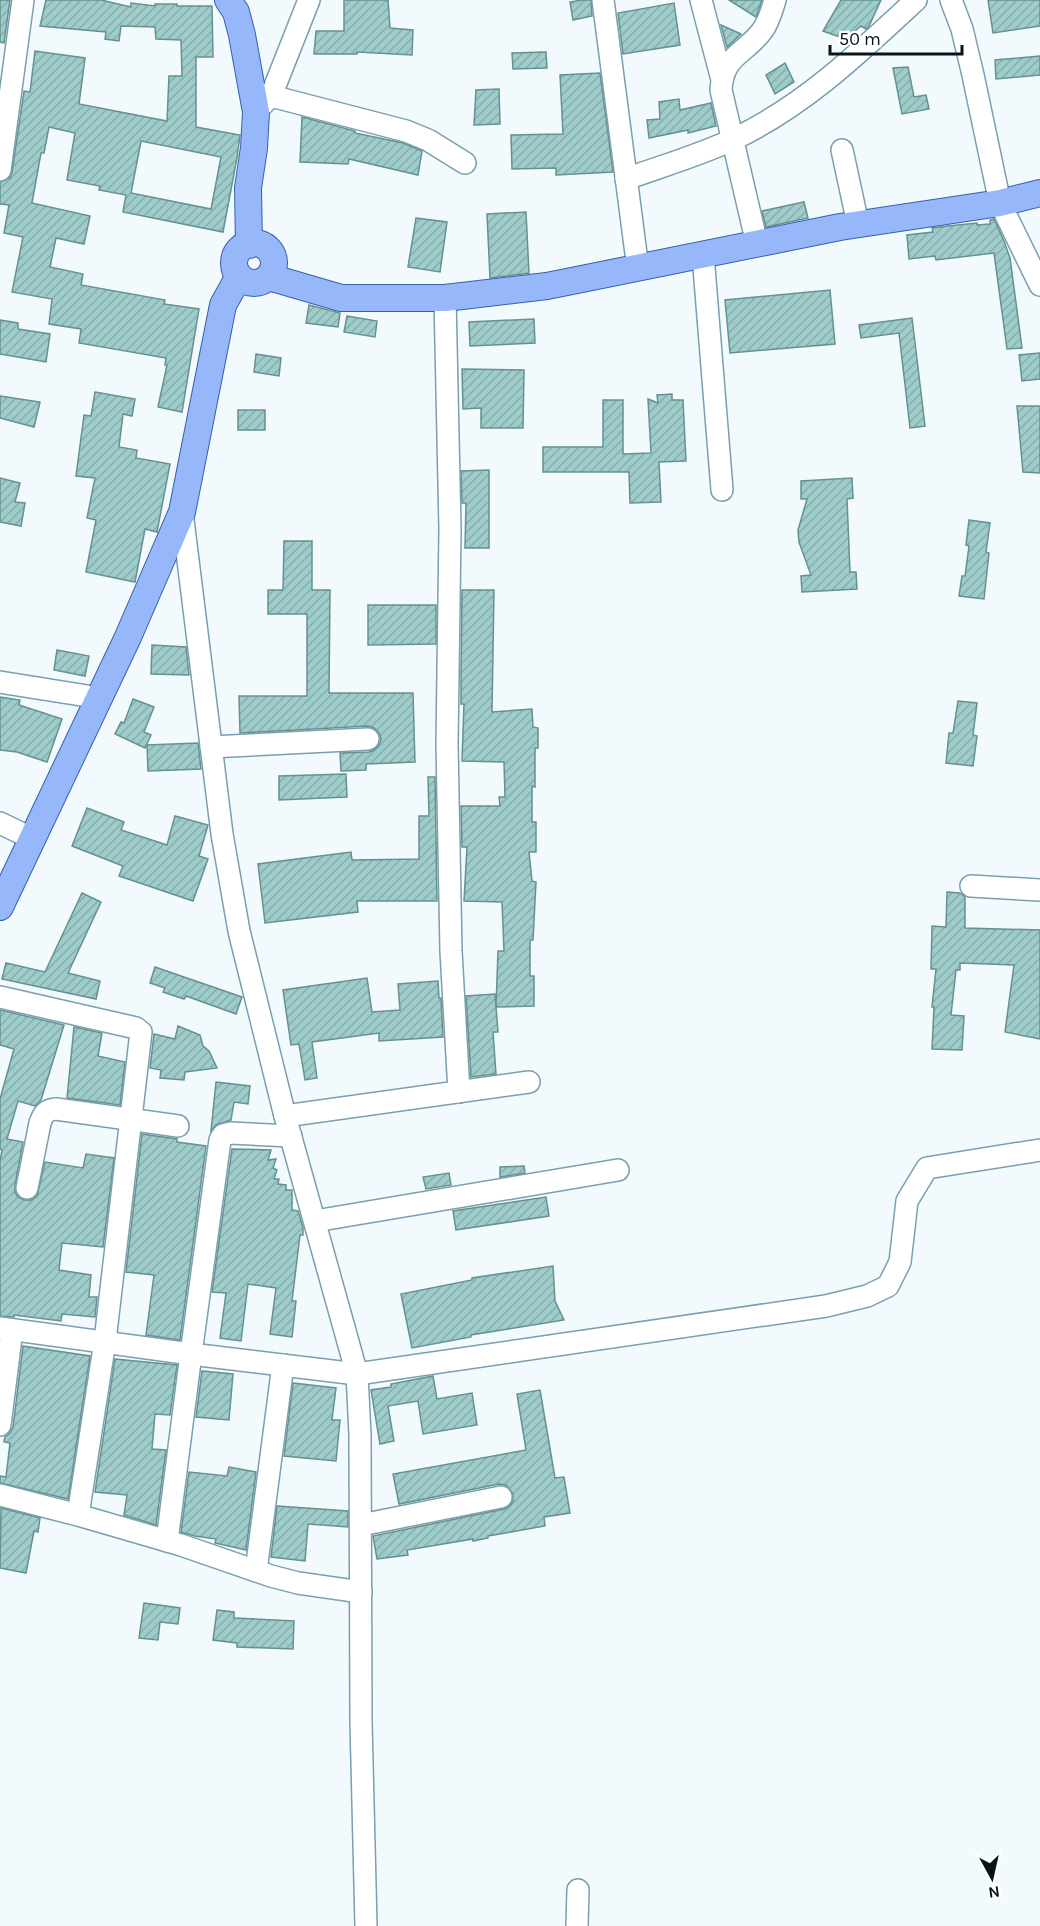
<svg xmlns="http://www.w3.org/2000/svg" width="1040" height="1926" viewBox="0 0 1040 1926" font-family="Karla,sans-serif">
  <style>
    .building { fill: url(#building-hatch); stroke: #65918f; stroke-width: 1.5; fill-rule: evenodd }
    .lines { fill: none; stroke-linecap: round; stroke-linejoin: round }
    .minor-casing { stroke: #7a9fb0; stroke-width: 24 }
    .major-casing { stroke: #3660ab; stroke-width: 28 }
    .minor { stroke: #fff; stroke-width: 21 }
    .major { stroke: #96b8fb; stroke-width: 26 }
  </style>
  <defs>
    <pattern id="building-hatch" width="6" height="6" patternUnits="userSpaceOnUse" patternTransform="scale(1.5)"><rect width="6" height="6" fill="#9eccca"/><path d="M-1 1l2-2M0 6l6-6M5 7l2-2" fill="none" stroke="#87aead"/></pattern>
  </defs>
  <rect width="100%" height="100%" fill="#f2fafe"/>
  <g class="building">
    <polygon points="0,0 10,0 4,43 0,42"/>
    <path d="M 46,0 L 101,0 L 131,7 L 131,3 L 155,6 L 155,4 L 177,4 L 177,6 L 212,6 L 213,57 L 196,57 L 196,127 L 240,135 L 237,158 L 223,232 L 123,212 L 126,195 L 99,190 L 100,186 L 67,180 L 75,133 L 49,127 L 44,153 L 41,153 L 32,203 L 90,216 L 84,244 L 56,238 L 50,267 L 83,274 L 81,285 L 165,300 L 164,304 L 199,309 L 182,412 L 158,407 L 167,365 L 165,365 L 166,358 L 79,343 L 81,329 L 49,324 L 52,299 L 12,292 L 23,237 L 4,233 L 9,205 L 0,204 L 0,182 L 10,178 L 12,172 L 24,91 L 30,92 L 35,51 L 85,58 L 79,104 L 167,121 L 169,76 L 182,76 L 181,40 L 156,39 L 155,27 L 121,26 L 119,41 L 105,39 L 106,32 L 40,26 ZM 141,141 L 221,157 L 211,209 L 131,193 Z"/>
    <polygon points="344,0 388,0 390,28 413,30 412,55 357,52 357,54 314,54 316,31 344,31"/>
    <polygon points="582,0 591,0 592,16 573,20 570,2"/>
    <polygon points="729,0 762,0 756,17"/>
    <polygon points="841,0 881,0 869,26 866,29 861,26 845,39 823,31"/>
    <polygon points="988,0 1040,0 1040,26 993,33"/>
    <polygon points="674,3 680,45 623,54 618,13"/>
    <polygon points="721,25 741,34 727,47"/>
    <polygon points="546,52 547,68 513,69 512,53"/>
    <polygon points="1040,56 1040,75 996,79 995,60"/>
    <polygon points="785,63 794,82 775,94 766,75"/>
    <polygon points="908,67 914,97 926,95 929,109 902,114 893,68"/>
    <polygon points="600,73 613,172 556,175 556,168 512,169 511,135 563,134 560,75"/>
    <polygon points="499,89 500,124 474,125 476,90"/>
    <polygon points="679,99 680,110 711,103 716,126 688,133 688,130 649,138 647,120 660,119 659,102"/>
    <polygon points="302,117 355,131 355,133 403,143 422,151 418,175 349,159 348,164 300,162"/>
    <polygon points="804,202 808,218 766,227 762,211"/>
    <polygon points="526,212 529,273 490,278 487,214"/>
    <polygon points="416,218 447,222 440,272 408,267"/>
    <polygon points="994,219 1004,241 1010,258 1022,348 1007,349 994,253 936,260 935,256 909,259 907,235 933,232 932,228 948,226 977,223 977,225 990,224 990,220"/>
    <polygon points="830,290 835,344 730,353 725,300"/>
    <polygon points="309,305 340,313 338,327 306,323"/>
    <polygon points="347,316 377,321 375,337 344,332"/>
    <polygon points="912,318 925,426 910,428 899,333 861,338 859,325"/>
    <polygon points="534,319 535,343 470,346 469,322"/>
    <polygon points="0,320 18,323 18,329 50,334 46,362 0,354"/>
    <polygon points="1040,353 1040,379 1022,381 1019,355"/>
    <polygon points="256,354 281,358 279,376 254,372"/>
    <polygon points="462,369 524,370 523,428 481,428 481,408 463,409"/>
    <polygon points="95,392 135,399 132,416 123,414 119,447 137,450 136,458 170,464 157,532 145,529 135,582 86,572 96,520 87,518 95,478 76,476 84,415 91,416"/>
    <polygon points="672,394 672,400 683,400 686,461 659,462 661,502 630,503 629,472 543,472 543,447 603,447 603,400 623,400 623,454 651,453 648,399 658,403 657,395"/>
    <polygon points="0,396 40,402 34,427 0,418"/>
    <polygon points="1017,406 1040,406 1040,473 1023,472"/>
    <rect x="238" y="410" width="27" height="20"/>
    <polygon points="489,470 489,548 465,548 466,503 462,503 461,471"/>
    <polygon points="0,478 20,483 15,502 25,503 21,526 0,522"/>
    <polygon points="852,478 853,498 847,499 850,572 856,572 857,589 802,592 801,576 811,575 799,542 798,530 807,499 801,499 801,481"/>
    <polygon points="969,520 990,523 986,552 989,553 984,599 959,596 962,576 965,576 969,546 966,545"/>
    <polygon points="284,541 312,541 312,590 330,590 329,693 413,693 415,762 366,764 366,770 341,771 340,753 369,752 374,750 379,745 381,739 379,733 374,728 368,726 240,733 239,696 307,696 307,614 268,614 268,590 283,590"/>
    <polygon points="462,590 494,590 492,712 532,709 533,727 538,728 538,748 535,748 535,787 532,786 532,822 536,822 536,852 529,852 532,881 536,882 533,940 530,940 530,976 534,976 534,1006 496,1007 498,951 504,951 502,902 464,901 467,847 462,847 461,806 500,806 499,797 505,797 504,762 462,761 464,704 461,704 461,675"/>
    <polygon points="368,605 436,605 436,644 368,645"/>
    <polygon points="152,645 186,647 189,675 151,674"/>
    <polygon points="57,650 89,656 85,676 54,670"/>
    <polygon points="0,697 20,700 19,705 62,719 47,762 17,752 0,750"/>
    <polygon points="133,699 154,707 144,732 151,735 145,748 115,734 121,722 124,723"/>
    <polygon points="958,701 977,703 973,735 977,736 973,766 946,763 949,733 953,733"/>
    <polygon points="198,743 201,769 148,771 147,745"/>
    <polygon points="346,774 347,797 279,800 279,776"/>
    <polygon points="428,777 435,777 437,901 357,901 358,912 265,923 258,864 351,852 352,860 419,859 419,816 429,816"/>
    <polygon points="87,808 124,822 121,830 167,845 175,816 208,825 199,856 208,859 193,901 119,876 123,866 72,846"/>
    <polygon points="947,892 960,893 965,897 965,928 1040,930 1040,1039 1005,1032 1014,965 960,963 960,970 956,970 951,1015 964,1016 962,1050 932,1049 934,1007 932,1007 936,969 931,969 932,926 946,927"/>
    <polygon points="82,893 101,902 68,973 100,981 96,999 2,979 6,963 45,972"/>
    <polygon points="155,967 242,997 236,1014 186,996 184,999 163,992 165,988 150,983"/>
    <polygon points="367,978 372,1012 400,1010 398,984 438,981 439,998 441,998 443,1037 379,1041 379,1033 312,1042 317,1078 305,1080 299,1044 291,1045 283,990"/>
    <polygon points="495,994 498,1032 493,1032 496,1074 471,1077 466,996"/>
    <polygon points="0,1010 64,1025 41,1100 35,1106 18,1101 7,1139 23,1142 15,1185 15,1192 18,1197 24,1200 31,1200 37,1196 45,1162 83,1168 86,1154 114,1158 103,1247 62,1243 59,1270 91,1275 89,1297 97,1297 95,1317 62,1314 61,1321 14,1315 14,1317 0,1316 0,1161 2,1150 0,1149 0,1099 14,1049 0,1045"/>
    <polygon points="178,1026 200,1035 203,1046 209,1051 217,1068 185,1072 184,1080 160,1078 161,1070 150,1068 154,1034 175,1039"/>
    <polygon points="74,1027 102,1033 98,1056 125,1062 120,1105 67,1098"/>
    <polygon points="216,1082 250,1086 248,1104 234,1102 231,1120 216,1125 211,1131"/>
    <polygon points="142,1134 177,1139 177,1142 206,1146 180,1340 146,1335 154,1275 126,1272"/>
    <polygon points="232,1149 271,1150 268,1160 276,1159 273,1168 277,1170 274,1179 279,1179 278,1184 286,1185 286,1190 292,1190 292,1210 298,1211 303,1228 303,1235 300,1235 292,1301 296,1301 292,1337 270,1334 276,1288 248,1284 241,1341 220,1338 226,1293 212,1292"/>
    <polygon points="524,1166 525,1173 500,1177 500,1167"/>
    <polygon points="449,1173 451,1185 426,1189 423,1177"/>
    <polygon points="546,1197 549,1216 456,1230 453,1211"/>
    <polygon points="553,1266 555,1301 564,1320 471,1335 471,1337 412,1348 401,1294 472,1280 472,1278"/>
    <polygon points="23,1346 90,1356 68,1499 0,1483 0,1476 6,1477 10,1443 4,1442 5,1437 10,1433 13,1427"/>
    <polygon points="115,1359 177,1365 170,1415 155,1414 152,1449 166,1450 156,1525 124,1515 127,1495 95,1492"/>
    <polygon points="202,1371 233,1374 229,1420 196,1417"/>
    <polygon points="433,1376 437,1399 472,1393 477,1425 423,1434 418,1401 388,1406 394,1441 380,1444 371,1390 391,1387 391,1384"/>
    <polygon points="293,1383 336,1388 332,1420 340,1420 336,1461 284,1456"/>
    <polygon points="540,1390 555,1478 564,1477 570,1513 544,1517 545,1526 488,1536 488,1538 473,1541 473,1539 407,1550 408,1555 377,1559 373,1536 504,1509 510,1506 513,1501 513,1494 506,1485 499,1484 399,1504 393,1474 526,1450 517,1394"/>
    <polygon points="229,1467 256,1472 246,1550 215,1543 216,1539 195,1536 181,1532 189,1472 227,1476"/>
    <polygon points="277,1506 348,1511 348,1527 308,1524 305,1561 271,1557"/>
    <polygon points="1,1508 40,1518 38,1532 34,1531 26,1573 0,1568"/>
    <polygon points="144,1603 180,1608 178,1624 160,1622 158,1640 139,1638"/>
    <polygon points="217,1610 234,1612 234,1618 294,1621 293,1649 237,1647 237,1643 213,1640"/>
  </g>
  <g class="lines">
    <g class="minor-casing">
      <g id="minor">
        <polyline points="603,0 638,269"/>
        <polyline points="701,0 721,76"/>
        <polyline points="951,0 962,29 973,75 1000,203 1040,285"/>
        <polyline points="271,96 406,131 428,140 465,163"/>
        <polyline points="262,105 271,96 309,0"/>
        <polyline points="842,150 858,224"/>
        <polyline points="0,170 23,0"/>
        <path d="M 626,179 C 662,166 700,155 734,139 C 804,106 860,52 916,0"/>
        <path d="M 757,244 L 721,90 C 723,55 744,55 762,31 C 769,22 772,10 775,0"/>
        <polyline points="703,255 722,490"/>
        <polyline points="445,298 450,529 447,744 451,951 459,1092"/>
        <polyline points="182,512 222,834 239,931 285,1116 357,1374 360,1435 361,1721 366,1926"/>
        <polyline points="0,682 100,698"/>
        <polyline points="211,747 368,739"/>
        <polyline points="0,823 33,839"/>
        <polyline points="971,886 1040,890"/>
        <polyline points="0,997 136,1028 141,1032 105,1341 78,1515"/>
        <polyline points="285,1116 529,1082"/>
        <polyline points="291,1136 231,1133 223,1135 220,1140 191,1354 357,1374 826,1306 867,1296 888,1286 900,1262 907,1201 927,1168 1040,1150"/>
        <path d="M 27,1188 L 40,1123 C 43,1114 46,1110 56,1109 L 178,1126"/>
        <polyline points="315,1221 618,1170"/>
        <polyline points="0,1328 191,1354 167,1541"/>
        <polyline points="0,1425 12,1330"/>
        <polyline points="0,1495 78,1515 181,1545 271,1576 298,1583 361,1592"/>
        <polyline points="361,1525 501,1497"/>
        <polyline points="256,1571 283,1365"/>
        <polyline points="577,1926 578,1890"/>
      </g>
    </g>
    <g class="major-casing">
      <g id="major">
        <polyline points="228,0 236,12 242,35 256,112 254,148 248,188 249,245"/>
        <circle cx="254" cy="263" r="20"/>
        <polyline points="269,277 341,298 445,298 547,286 840,227 1000,203 1040,193"/>
        <polyline points="0,907 128,637 182,512 223,305 239,276"/>
      </g>
    </g>
    <use href="#minor" class="minor"/>
    <use href="#major" class="major"/>
  </g>
  <g transform="translate(992 1878) rotate(172)" stroke="#ffffff" stroke-width="4.5" paint-order="stroke">
  <path d="M0-4.5L10 22L0 15L-10 22Z" fill="#07151b"/>
  <text y="-9" font-size="16" font-weight="bold" text-anchor="middle" fill="#07151b">N</text>
  </g>
  <path d="M830 45v9h132v-9" fill="none" stroke="#07151b" stroke-width="3"/>
  <text x="839" y="45" font-size="18" fill="#07151b" stroke="#ffffff" stroke-width="4.5" paint-order="stroke">50 m</text>
</svg>
